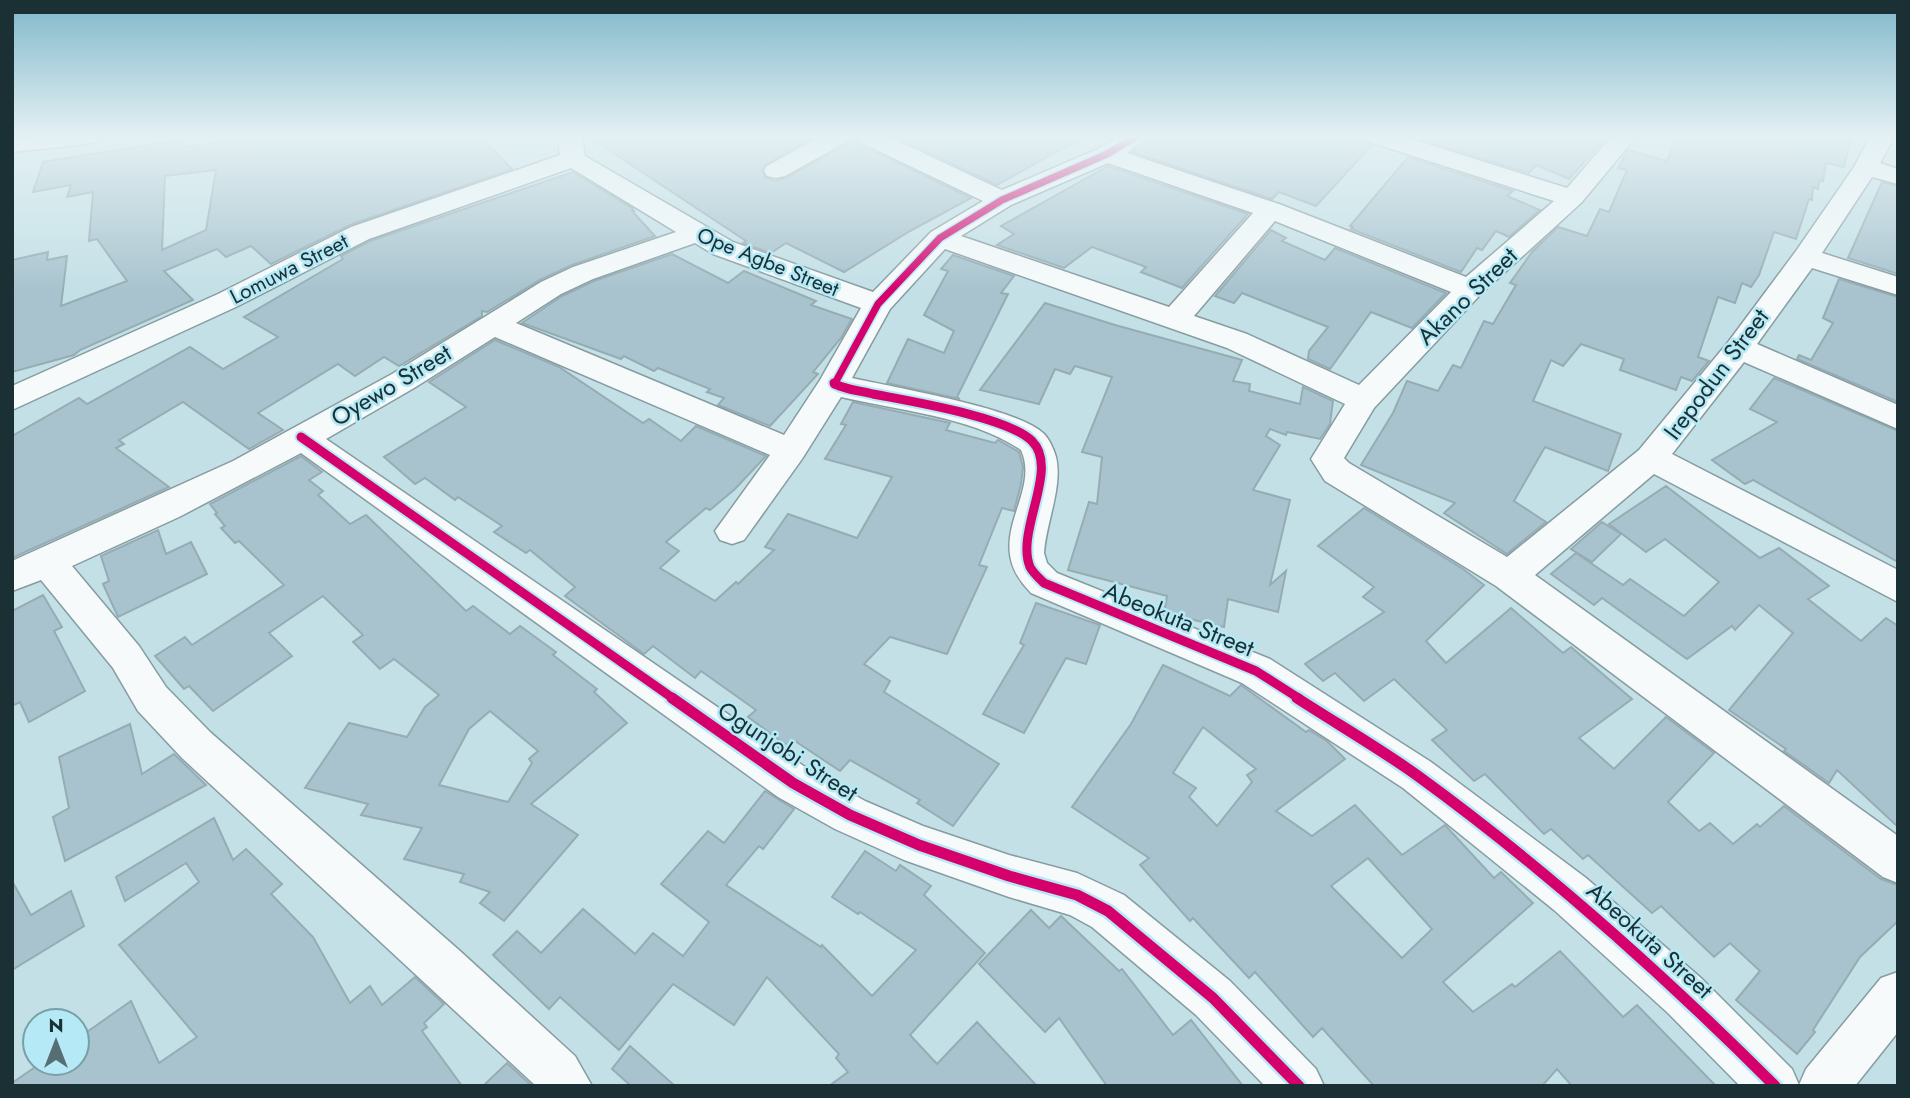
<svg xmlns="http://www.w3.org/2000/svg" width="1910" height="1098" viewBox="0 0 1910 1098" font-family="Jost,sans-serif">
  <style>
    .building { fill: #a8c3ce; stroke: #96acb3; stroke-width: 2; fill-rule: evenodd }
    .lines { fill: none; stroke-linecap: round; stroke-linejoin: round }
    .minor-casing { stroke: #869ca1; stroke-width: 3 }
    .minor { fill: #f6fafb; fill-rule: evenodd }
    .cycleway-far2-casing { stroke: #b4e9f5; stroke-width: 10 }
    .cycleway-far1-casing { stroke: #b4e9f5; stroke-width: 13 }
    .cycleway-casing { stroke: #b4e9f5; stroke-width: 16 }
    .cycleway-far2 { stroke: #d6006c; stroke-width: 7 }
    .cycleway-far1 { stroke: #d6006c; stroke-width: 9 }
    .cycleway { stroke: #d6006c; stroke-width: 11 }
    .labels { text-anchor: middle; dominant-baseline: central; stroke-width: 5; stroke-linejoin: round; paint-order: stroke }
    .far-street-label { font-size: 21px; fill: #1b3035; stroke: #b4e9f5 }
    .street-label { font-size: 24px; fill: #1b3035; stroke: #b4e9f5 }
  </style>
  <rect width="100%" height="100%" fill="#c3e0e6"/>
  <g class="building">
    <path d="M 267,137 L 480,137 L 512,169 L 350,225 L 271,264 L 251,246 L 226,257 L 217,249 L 164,271 L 193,300 L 80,350 L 74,355 L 12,372 L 12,260 L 48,252 L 47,260 L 67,256 L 61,306 L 127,281 L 97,239 L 89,241 L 93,192 L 67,197 L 71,185 L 33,192 L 43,162 L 160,143 L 185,141 L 182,147 ZM 216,170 L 206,230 L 162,250 L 165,176 Z"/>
    <polygon points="589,137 813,137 765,165 762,170 765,177 775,181 786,178 847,144 851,137 855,137 859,144 971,198 910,231 844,272 786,243 771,253 743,243 746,241"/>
    <polygon points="896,137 1083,137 997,185"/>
    <polygon points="1162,137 1365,137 1372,145 1316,206 1279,192 1272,199 1132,152"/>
    <polygon points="1424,137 1607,137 1569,179 1536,165 1529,173 1422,140"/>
    <polygon points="1677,137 1851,137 1844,167 1826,163 1823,181 1819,180 1818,189 1813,187 1812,200 1809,199 1796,239 1774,232 1759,275 1751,287 1742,283 1735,303 1718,297 1698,357 1709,361 1692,381 1681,377 1676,390 1620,370 1624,359 1581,344 1563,366 1551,360 1533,401 1621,434 1608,471 1545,447 1514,501 1546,522 1507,554 1444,513 1455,503 1361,465 1393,413 1407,381 1438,391 1453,365 1461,368 1484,321 1493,324 1516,285 1510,283 1532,252 1558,227 1587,236 1600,209 1609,212 1627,170 1618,168 1628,150 1667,161"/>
    <polygon points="1408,157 1513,191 1507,196 1540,210 1509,237 1496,231 1482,250 1477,248 1461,272 1351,229 1353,227 1350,226"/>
    <polygon points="1108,166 1248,214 1182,288 1141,272 1146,267 1092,247 1064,268 997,245 1014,234 1001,226"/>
    <polygon points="573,172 632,208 634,211 632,211 655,236 572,265 540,280 487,312 482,311 482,316 399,366 384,357 355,376 338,364 258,413 283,430 249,449 183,402 119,440 124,444 116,448 169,487 12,558 12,436 79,398 87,404 190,347 223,369 278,337 244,317 343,259 341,256 370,241"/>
    <polygon points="1882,182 1898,186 1898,274 1848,258"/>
    <polygon points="1271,230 1286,238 1282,241 1325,260 1335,248 1446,293 1412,328 1371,312 1330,369 1308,359 1309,351 1328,327 1242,293 1234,303 1215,296"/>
    <polygon points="672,254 728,283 744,271 816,301 811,305 852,319 841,338 813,372 818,374 770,426 718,405 724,398 707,392 710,389 658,368 654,371 624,356 621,359 522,323 562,296 594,281"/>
    <polygon points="953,255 1014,276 1001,293 1008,294 957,397 960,399 887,383 908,339 944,353 954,331 924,315 948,271 941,269"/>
    <polygon points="1839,279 1898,297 1898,402 1797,359 1799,355 1811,360 1833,323 1823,318"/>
    <polygon points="1045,303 1115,325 1242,360 1233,381 1250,384 1249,391 1300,404 1303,387 1333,401 1330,424 1320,439 1287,432 1286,435 1270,429 1266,436 1280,445 1253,490 1290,500 1270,585 1286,571 1278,612 1228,599 1224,627 1164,613 1167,596 1068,570 1089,502 1097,504 1102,457 1082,452 1112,377 1075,366 1070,374 1055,369 1039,404 980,390"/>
    <polygon points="495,340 559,367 643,423 649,419 681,441 696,426 766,456 735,489 710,510 706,508 666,542 679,551 660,568 715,601 736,582 738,584 774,550 765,547 788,514 857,538 892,477 825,459 846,425 841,424 853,402 950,423 946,430 995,443 998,440 1019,452 1023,467 1021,484 1014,511 1002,508 979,565 987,567 947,654 890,637 864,664 890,681 884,692 999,764 953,826 917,803 920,800 850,760 840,771 792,739 786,745 748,717 756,710 701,671 695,678 653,646 644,654 565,596 575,587 530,550 526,553 494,532 502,526 458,497 455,500 425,478 415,484 384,457 466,407 429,382"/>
    <polygon points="1774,378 1898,431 1898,562 1753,480 1745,484 1712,460 1777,422 1750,409"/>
    <path d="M 301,456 L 322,472 L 309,480 L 323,491 L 318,495 L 350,524 L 366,515 L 466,611 L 473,606 L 510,634 L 520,626 L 556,652 L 553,655 L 597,689 L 594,692 L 627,723 L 531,804 L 578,835 L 504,921 L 480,903 L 490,892 L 460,882 L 464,874 L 404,859 L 422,828 L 361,815 L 368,804 L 305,788 L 349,723 L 407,737 L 425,707 L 439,695 L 394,659 L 380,669 L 353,642 L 363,635 L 323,596 L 269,633 L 292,656 L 213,711 L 189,686 L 184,689 L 155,656 L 185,637 L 192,645 L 284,585 L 239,541 L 235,543 L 221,528 L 225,526 L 215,514 L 217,513 L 210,504 ZM 490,711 L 538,751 L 529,759 L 532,763 L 508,802 L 439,785 L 469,729 Z"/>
    <polygon points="1666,486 1760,558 1779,548 1829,586 1808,599 1861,641 1886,618 1898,626 1898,827 1837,770 1829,783 1784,751 1786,749 1729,710 1793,633 1759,605 1735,630 1732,626 1687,659 1602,598 1594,605 1551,574 1576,553 1623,585 1630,579 1684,616 1719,582 1665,539 1646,552 1609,524"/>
    <polygon points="1364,508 1463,569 1484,585 1426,641 1446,663 1511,608 1563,653 1571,647 1632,699 1579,738 1614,769 1666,717 1714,753 1668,802 1699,831 1710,823 1733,844 1757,824 1760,827 1784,806 1881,879 1898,885 1898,921 1860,957 1813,1030 1815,1032 1797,1054 1736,1000 1760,971 1730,943 1714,957 1661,906 1652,913 1588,855 1583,859 1551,829 1544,834 1485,774 1474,781 1432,740 1447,730 1394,679 1364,701 1335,673 1323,681 1305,664 1384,612 1363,597 1374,587 1318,546"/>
    <polygon points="1602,522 1621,534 1592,562 1571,549"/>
    <polygon points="158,530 166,554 191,542 207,574 118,617 103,584 109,581 101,556"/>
    <polygon points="43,595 62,627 54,631 85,691 29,722 20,702 12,706 12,611"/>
    <polygon points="1036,603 1100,625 1086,664 1066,658 1024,733 983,714 1024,645 1020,643"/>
    <path d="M 1163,665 L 1230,696 L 1241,685 L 1306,732 L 1309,730 L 1327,741 L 1345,759 L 1276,811 L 1312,836 L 1355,805 L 1402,855 L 1445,825 L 1494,878 L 1501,872 L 1533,903 L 1443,982 L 1473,1012 L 1512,984 L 1515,987 L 1560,951 L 1623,1017 L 1637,1005 L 1716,1086 L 1572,1086 L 1557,1069 L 1542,1086 L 1374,1086 L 1322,1028 L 1313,1037 L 1255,972 L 1249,978 L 1193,918 L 1190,921 L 1140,865 L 1149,858 L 1072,807 L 1131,724 ZM 1203,727 L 1256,769 L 1247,775 L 1252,782 L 1217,826 L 1189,797 L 1196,788 L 1173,773 ZM 1368,858 L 1432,929 L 1402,958 L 1331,886 Z"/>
    <polygon points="130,724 142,774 174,754 206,785 65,861 53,817 69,808 59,757"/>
    <polygon points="765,791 794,809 763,849 759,846 726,885 821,947 822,945 872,996 916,950 860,912 858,914 832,897 865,851 896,871 900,865 931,886 924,895 985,953 910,1035 937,1064 977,1022 1037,1086 829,1086 848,1072 836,1058 839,1054 767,977 734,1025 673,984 619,1050 560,997 549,1009 493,955 517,931 541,953 583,909 635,954 653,933 683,956 709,922 661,884 708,831 724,843"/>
    <polygon points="214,818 233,860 246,849 282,884 271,894 313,937 350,1003 370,986 382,1005 415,977 444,1004 424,1023 427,1027 422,1031 462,1086 12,1086 12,1083 41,1063 77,1063 77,1039 131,1001 159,1063 197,1037 119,945 199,882 186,863 125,901 116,877"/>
    <polygon points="12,881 31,915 71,891 84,926 12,970"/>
    <polygon points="1031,910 1049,928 1061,916 1119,971 1122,969 1173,1035 1191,1020 1243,1086 1107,1086 1059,1018 1045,1032 979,964"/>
    <polygon points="630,1046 675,1086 631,1086 612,1069"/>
    <polygon points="507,1063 532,1086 483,1086"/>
  </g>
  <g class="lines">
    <g class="minor-casing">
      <g id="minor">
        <polygon points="99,137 96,142 87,144 12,152 12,138"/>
        <path d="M 558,137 L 582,137 L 585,156 L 733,242 L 873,292 L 931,232 L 983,201 L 860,142 L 857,137 L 889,137 L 1002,190 L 1098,149 L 1118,137 L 1147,137 L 1127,153 L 1279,204 L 1466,277 L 1554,201 L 1370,142 L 1367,137 L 1405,137 L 1567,188 L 1611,137 L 1636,137 L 1581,203 L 1480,295 L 1374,408 L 1344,458 L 1349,463 L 1507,557 L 1639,450 L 1729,341 L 1796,251 L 1854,167 L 1870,137 L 1894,137 L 1880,163 L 1898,169 L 1898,184 L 1872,177 L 1822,253 L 1898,277 L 1898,295 L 1812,268 L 1757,344 L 1898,405 L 1898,429 L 1744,362 L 1672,454 L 1898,570 L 1898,602 L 1654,474 L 1535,575 L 1898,836 L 1898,883 L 1883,877 L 1496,586 L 1325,481 L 1311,459 L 1345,404 L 1227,348 L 945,249 L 890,309 L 852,378 C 892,387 1017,408 1043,433 C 1049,438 1054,450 1056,457 C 1063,487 1046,522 1044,553 L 1047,563 L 1057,573 L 1270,659 L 1431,762 L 1586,878 L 1702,979 L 1792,1069 L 1799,1085 L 1806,1069 L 1881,978 L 1898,972 L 1898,1032 L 1855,1086 L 1740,1086 L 1668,1013 L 1554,910 L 1403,788 L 1242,683 L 1031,593 C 978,540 1042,496 1021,450 C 973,417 897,410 841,397 L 802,459 L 744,540 L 732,544 L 720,540 L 715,531 L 770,455 L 495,337 L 414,388 L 326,439 L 808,769 L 865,801 L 923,826 L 1009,855 L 1077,873 L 1124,895 L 1230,981 L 1316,1069 L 1324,1086 L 1265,1086 L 1196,1015 L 1092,927 L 1070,915 L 1009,897 L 904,860 L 835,829 L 778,797 L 301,453 L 179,517 L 72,566 L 139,646 L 166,687 L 210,732 L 460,951 L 575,1056 L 592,1086 L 536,1086 L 182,758 L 138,711 L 113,668 L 41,580 L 12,591 L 12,561 L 233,461 L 392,374 L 541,282 L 573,267 L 676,232 L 571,168 L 369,239 L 238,306 L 12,410 L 12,386 L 218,294 L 351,227 L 560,155 ZM 1108,163 L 1253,213 L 1169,307 L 961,236 L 1011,205 ZM 1275,221 L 1451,292 L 1359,385 L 1247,334 L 1194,316 ZM 695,243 L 713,254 L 861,308 L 820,380 L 784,435 L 516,323 L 561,294 L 593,279 Z"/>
        <polygon points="819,137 849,137 846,142 785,176 776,178 767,176 764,171 767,166"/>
      </g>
    </g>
    <use href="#minor" class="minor"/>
    <g class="cycleway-far2-casing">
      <polyline id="cycleway-far2" points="834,385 878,304 940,238 1002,200 1107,154 1135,137"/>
    </g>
    <g class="cycleway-far1-casing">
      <g id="cycleway-far1">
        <path d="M 834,383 C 841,389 862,391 873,394 C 909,401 1008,417 1032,441 C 1060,469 1015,531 1030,567 C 1033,573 1039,578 1044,583 L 1256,671 L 1300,699"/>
        <polyline points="301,437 674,699"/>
      </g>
    </g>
    <g class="cycleway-casing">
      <g id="cycleway">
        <polyline points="672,698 793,783 850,815 919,845 1009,876 1077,895 1108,911 1213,998 1299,1086"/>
        <path d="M 1297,698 C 1337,724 1379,748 1418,776 C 1546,869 1663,974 1775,1086"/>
      </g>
    </g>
    <use href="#cycleway-far2" class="cycleway-far2"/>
    <use href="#cycleway-far1" class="cycleway-far1"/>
    <use href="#cycleway" class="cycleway"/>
  </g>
  <linearGradient id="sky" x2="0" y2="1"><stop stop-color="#80b7ca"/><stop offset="0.47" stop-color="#e4f1f4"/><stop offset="1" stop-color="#e4f1f4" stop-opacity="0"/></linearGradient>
  <rect width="1910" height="291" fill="url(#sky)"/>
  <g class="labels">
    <g class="far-street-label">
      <text transform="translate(768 262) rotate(22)">Ope Agbe Street</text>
      <text transform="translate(289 269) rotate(-27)">Lomuwa Street</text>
    </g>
    <g class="street-label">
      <text transform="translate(1467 296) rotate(-44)">Akano Street</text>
      <text transform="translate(1716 374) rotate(-53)">Irepodun Street</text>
      <text transform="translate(391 385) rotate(-31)">Oyewo Street</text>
      <text transform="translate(1179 619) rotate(22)">Abeokuta Street</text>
      <text transform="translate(788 751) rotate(33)">Ogunjobi Street</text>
      <text transform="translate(1650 940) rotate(42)">Abeokuta Street</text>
    </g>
  </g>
  <rect width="1910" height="1098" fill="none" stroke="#1b3035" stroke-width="28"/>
  <g transform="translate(56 1042)"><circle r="33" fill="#b4e9f5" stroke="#779fa8" stroke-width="2"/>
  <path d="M0-5L12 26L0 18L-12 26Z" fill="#566e73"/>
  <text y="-10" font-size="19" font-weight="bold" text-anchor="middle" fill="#1b3035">N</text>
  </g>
</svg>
